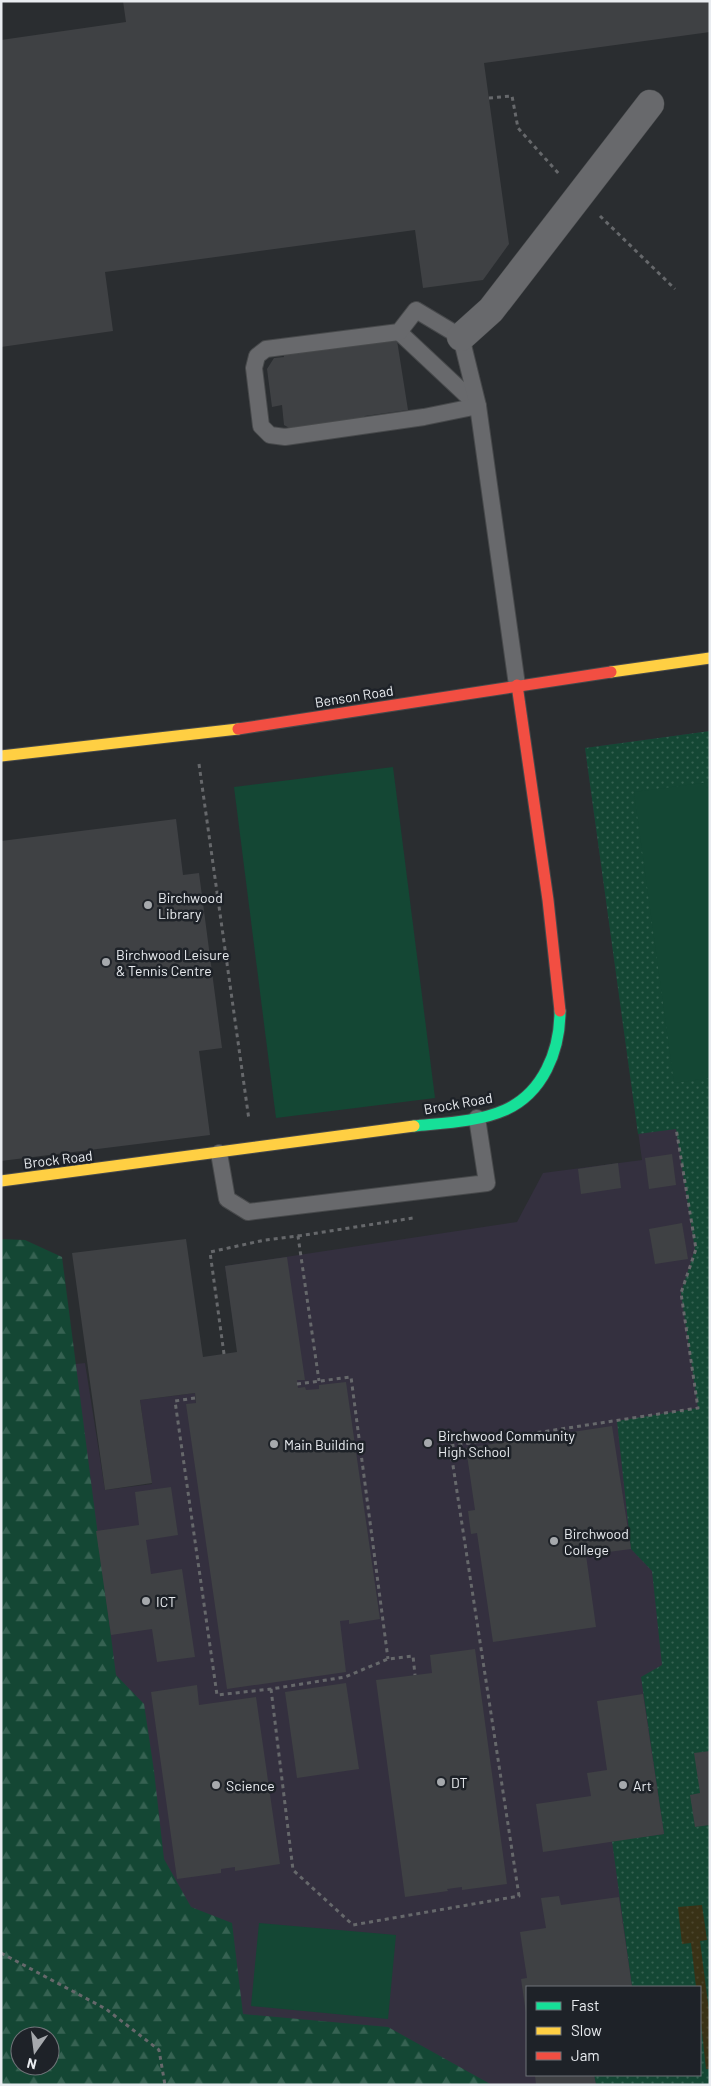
<svg xmlns="http://www.w3.org/2000/svg" width="711" height="2086" viewBox="0 0 711 2086" font-family="Barlow,sans-serif">
  <style>
    .industrial { fill: #34303f; fill-rule: evenodd }
    .grass { fill: url(#grass-dots) }
    .forest { fill: url(#forest-firs); fill-rule: evenodd }
    .sand { fill: url(#sand-dots) }
    .park { fill: #144734 }
    .building { fill: #3f4144 }
    .lines { fill: none; stroke-linecap: round; stroke-linejoin: round }
    .lane-casing { stroke: #47494b; stroke-width: 18 }
    .street-casing { stroke: #47494b; stroke-width: 29 }
    .fast-casing { stroke: #47494b; stroke-width: 13 }
    .slow-casing { stroke: #47494b; stroke-width: 13 }
    .jam-casing { stroke: #47494b; stroke-width: 13 }
    .path { stroke: #66686b; stroke-width: 3; stroke-dasharray: 4 4; stroke-linecap: butt }
    .lane { stroke: #68696c; stroke-width: 16 }
    .street { stroke: #68696c; stroke-width: 28 }
    .fast { stroke: #16e098; stroke-width: 11 }
    .slow { stroke: #ffcf43; stroke-width: 11 }
    .jam { stroke: #f24e42; stroke-width: 11 }
    .poi-dot { fill: #a6a9ad; stroke: #1e2228; stroke-width: 2 }
    .labels { text-anchor: middle; dominant-baseline: central; stroke-width: 5; stroke-linejoin: round; paint-order: stroke }
    .street-label { font-size: 14px; fill: #e9ecf0; stroke: #1e2228 }
    .poi-label { font-size: 14px; fill: #e9ecf0; stroke: #1e2228; text-anchor: start }
  </style>
  <defs>
    <pattern id="grass-dots" width="8" height="8" patternUnits="userSpaceOnUse" patternTransform="scale(1.25)"><rect width="8" height="8" fill="#144734"/><path d="M2 2h.1M6 6h.1" fill="none" stroke="#366252" stroke-width="1.8" stroke-linecap="round"/></pattern>
    <pattern id="forest-firs" width="22" height="20" patternUnits="userSpaceOnUse" patternTransform="scale(1.25)"><rect width="22" height="20" fill="#144734"/><path d="M5 1l3.5 6h-7zM16 11l3.5 6h-7z" fill="#366252"/></pattern>
    <pattern id="sand-dots" width="8" height="8" patternUnits="userSpaceOnUse" patternTransform="scale(1.25)"><rect width="8" height="8" fill="#393216"/><path d="M2 2h.1M6 6h.1" fill="none" stroke="#4c462d" stroke-width="1.8" stroke-linecap="round"/></pattern>
  </defs>
  <rect width="100%" height="100%" fill="#2a2d30"/>
  <path class="industrial" d="M 710,731 L 710,2085 L 280,2085 L 137,1873 L 38,1368 L 85,1363 L 105,1490 L 152,1484 L 140,1400 L 195,1393 L 196,1403 L 244,1396 L 225,1266 L 517,1222 L 543,1173 L 642,1160 L 585,748 ZM 527,1987 L 700,1987 L 700,2075 L 527,2075 Z"/>
  <polygon class="grass" points="710,731 710,2085 596,2085 594,2075 700,2075 700,1987 632,1987 612,1841 664,1834 641,1677 662,1665 652,1571 631,1549 617,1421 698,1408 681,1293 695,1249 676,1129 638,1134 585,748"/>
  <path class="forest" d="M 1,1239 L 25,1240 L 62,1257 L 116,1675 L 144,1704 L 154,1771 L 164,1859 L 191,1907 L 232,1923 L 243,2014 L 388,2027 L 492,2085 L 1,2085 ZM 20,2036 L 50,2036 L 50,2066 L 20,2066 Z"/>
  <polygon class="sand" points="702,1905 707,1940 700,1941 710,2019 710,2069 706,2069 700,2014 700,1987 696,1987 691,1943 682,1944 678,1907"/>
  <g class="park">
    <polygon points="393,767 435,1098 276,1118 234,787"/>
    <polygon points="710,782 710,1078 674,1083 634,792"/>
    <polygon points="259,1923 396,1935 388,2019 251,2006"/>
  </g>
  <g class="building">
    <polygon points="123,1 710,1 710,32 484,63 509,244 483,280 423,288 415,230 105,272 113,331 1,347 1,40 126,22"/>
    <polygon points="396,334 408,410 365,416 361,420 291,429 284,425 282,405 272,407 267,369 274,358 284,357 283,350"/>
    <polygon points="176,819 183,875 199,873 222,1048 199,1051 210,1135 1,1161 1,841"/>
    <polygon points="672,1154 676,1185 649,1189 645,1158"/>
    <polygon points="618,1163 621,1188 581,1194 578,1169"/>
    <polygon points="682,1223 688,1259 655,1264 649,1229"/>
    <polygon points="186,1239 203,1357 237,1352 225,1266 287,1257 305,1380 297,1380 298,1388 305,1387 306,1390 319,1389 319,1385 346,1382 380,1619 349,1624 349,1620 340,1621 346,1672 227,1689 186,1404 196,1403 195,1393 140,1400 152,1483 105,1490 72,1253"/>
    <polygon points="612,1426 631,1549 586,1555 596,1627 493,1642 477,1533 471,1534 468,1511 475,1510 466,1448"/>
    <polygon points="171,1487 178,1535 146,1540 151,1574 182,1569 195,1657 157,1662 152,1629 111,1635 96,1531 139,1525 135,1492"/>
    <polygon points="475,1649 507,1884 462,1890 462,1887 447,1889 448,1891 405,1897 376,1680 432,1673 430,1655"/>
    <polygon points="346,1683 359,1769 297,1778 285,1692"/>
    <polygon points="197,1685 199,1705 256,1697 280,1864 235,1871 235,1867 221,1869 221,1873 177,1879 151,1692"/>
    <polygon points="643,1694 664,1834 543,1852 536,1804 591,1796 587,1773 607,1770 597,1701"/>
    <polygon points="710,1751 710,1825 695,1827 690,1795 700,1793 694,1753"/>
    <polygon points="559,1896 561,1905 619,1897 632,1987 527,1987 526,2013 521,1979 527,1978 520,1932 546,1928 541,1898"/>
    <polygon points="535,2075 594,2075 596,2085 536,2085"/>
  </g>
  <g class="lines">
    <g class="lane-casing">
      <g id="lane">
        <polyline points="399,332 478,406"/>
        <polyline points="478,406 424,417 285,437 270,435 261,426 254,368 257,356 266,349 399,332 416,310 461,337 478,406 517,685"/>
        <polyline points="219,1153 227,1199 248,1212 487,1183 477,1118"/>
      </g>
    </g>
    <g class="street-casing">
      <polyline id="street" points="461,337 491,310 650,104"/>
    </g>
    <g class="fast-casing">
      <path id="fast" d="M 414,1126 C 443,1123 478,1122 505,1110 C 543,1093 560,1051 560,1011"/>
    </g>
    <g class="slow-casing">
      <g id="slow">
        <polyline points="611,672 710,658"/>
        <polyline points="1,756 238,729"/>
        <polyline points="1,1181 414,1126"/>
      </g>
    </g>
    <g class="jam-casing">
      <g id="jam">
        <polyline points="517,685 548,900 560,1011"/>
        <polyline points="238,729 611,672"/>
      </g>
    </g>
    <g class="path">
      <polyline points="489,98 512,96 518,128 559,174"/>
      <polyline points="600,216 675,289"/>
      <polyline points="199,764 249,1120"/>
      <polyline points="298,1236 413,1218"/>
      <polyline points="224,1354 210,1252 265,1240 298,1236 319,1381"/>
      <polyline points="297,1384 351,1377 388,1659"/>
      <polyline points="195,1398 175,1401 217,1695 271,1689 345,1677 388,1659 413,1656 415,1675"/>
      <polyline points="271,1689 293,1870 353,1925 519,1896 450,1446 698,1408 681,1293 696,1249 676,1128"/>
      <polyline points="1,1953 106,2009 159,2050 165,2085"/>
    </g>
    <use href="#lane" class="lane"/>
    <use href="#street" class="street"/>
    <use href="#fast" class="fast"/>
    <use href="#slow" class="slow"/>
    <use href="#jam" class="jam"/>
  </g>
  <g class="poi-dot">
    <circle cx="148" cy="905" r="5"/>
    <circle cx="106" cy="962" r="5"/>
    <circle cx="428" cy="1443" r="5"/>
    <circle cx="274" cy="1444" r="5"/>
    <circle cx="554" cy="1541" r="5"/>
    <circle cx="146" cy="1601" r="5"/>
    <circle cx="441" cy="1782" r="5"/>
    <circle cx="216" cy="1785" r="5"/>
    <circle cx="623" cy="1785" r="5"/>
  </g>
  <g class="labels">
    <g class="street-label">
      <text transform="translate(354 696) rotate(-9)">Benson Road</text>
      <text transform="translate(458 1103) rotate(-10)">Brock Road</text>
      <text transform="translate(58 1159) rotate(-7)">Brock Road</text>
    </g>
    <g class="poi-label">
      <text x="158" y="897">Birchwood<tspan x="158" dy="16">Library</tspan></text>
      <text x="116" y="954">Birchwood Leisure<tspan x="116" dy="16">&amp; Tennis Centre</tspan></text>
      <text x="438" y="1435">Birchwood Community<tspan x="438" dy="16">High School</tspan></text>
      <text x="284" y="1444">Main Building</text>
      <text x="564" y="1533">Birchwood<tspan x="564" dy="16">College</tspan></text>
      <text x="156" y="1601">ICT</text>
      <text x="451" y="1782">DT</text>
      <text x="226" y="1785">Science</text>
      <text x="633" y="1785">Art</text>
    </g>
  </g>
  <rect width="711" height="2086" fill="none" stroke="#e9ecf0" stroke-width="5"/>
  <rect x="526" y="1986" width="175" height="90" fill="#1e2228" stroke="#6f7378"/>
  <rect x="536" y="2002" width="25" height="8" fill="#16e098" stroke="#6f7378"/>
  <text x="571" y="2011" font-size="15" fill="#e9ecf0">Fast</text>
  <rect x="536" y="2027" width="25" height="8" fill="#ffcf43" stroke="#6f7378"/>
  <text x="571" y="2036" font-size="15" fill="#e9ecf0">Slow</text>
  <rect x="536" y="2052" width="25" height="8" fill="#f24e42" stroke="#6f7378"/>
  <text x="571" y="2061" font-size="15" fill="#e9ecf0">Jam</text>
  <g transform="translate(35 2051) rotate(194)"><circle r="24" fill="#1e2228" stroke="#6f7378"/>
  <path d="M0-4L9 19L0 12L-9 19Z" fill="#a6a9ad"/>
  <text y="-8" font-size="14" font-weight="bold" text-anchor="middle" fill="#e9ecf0">N</text>
  </g>
</svg>
